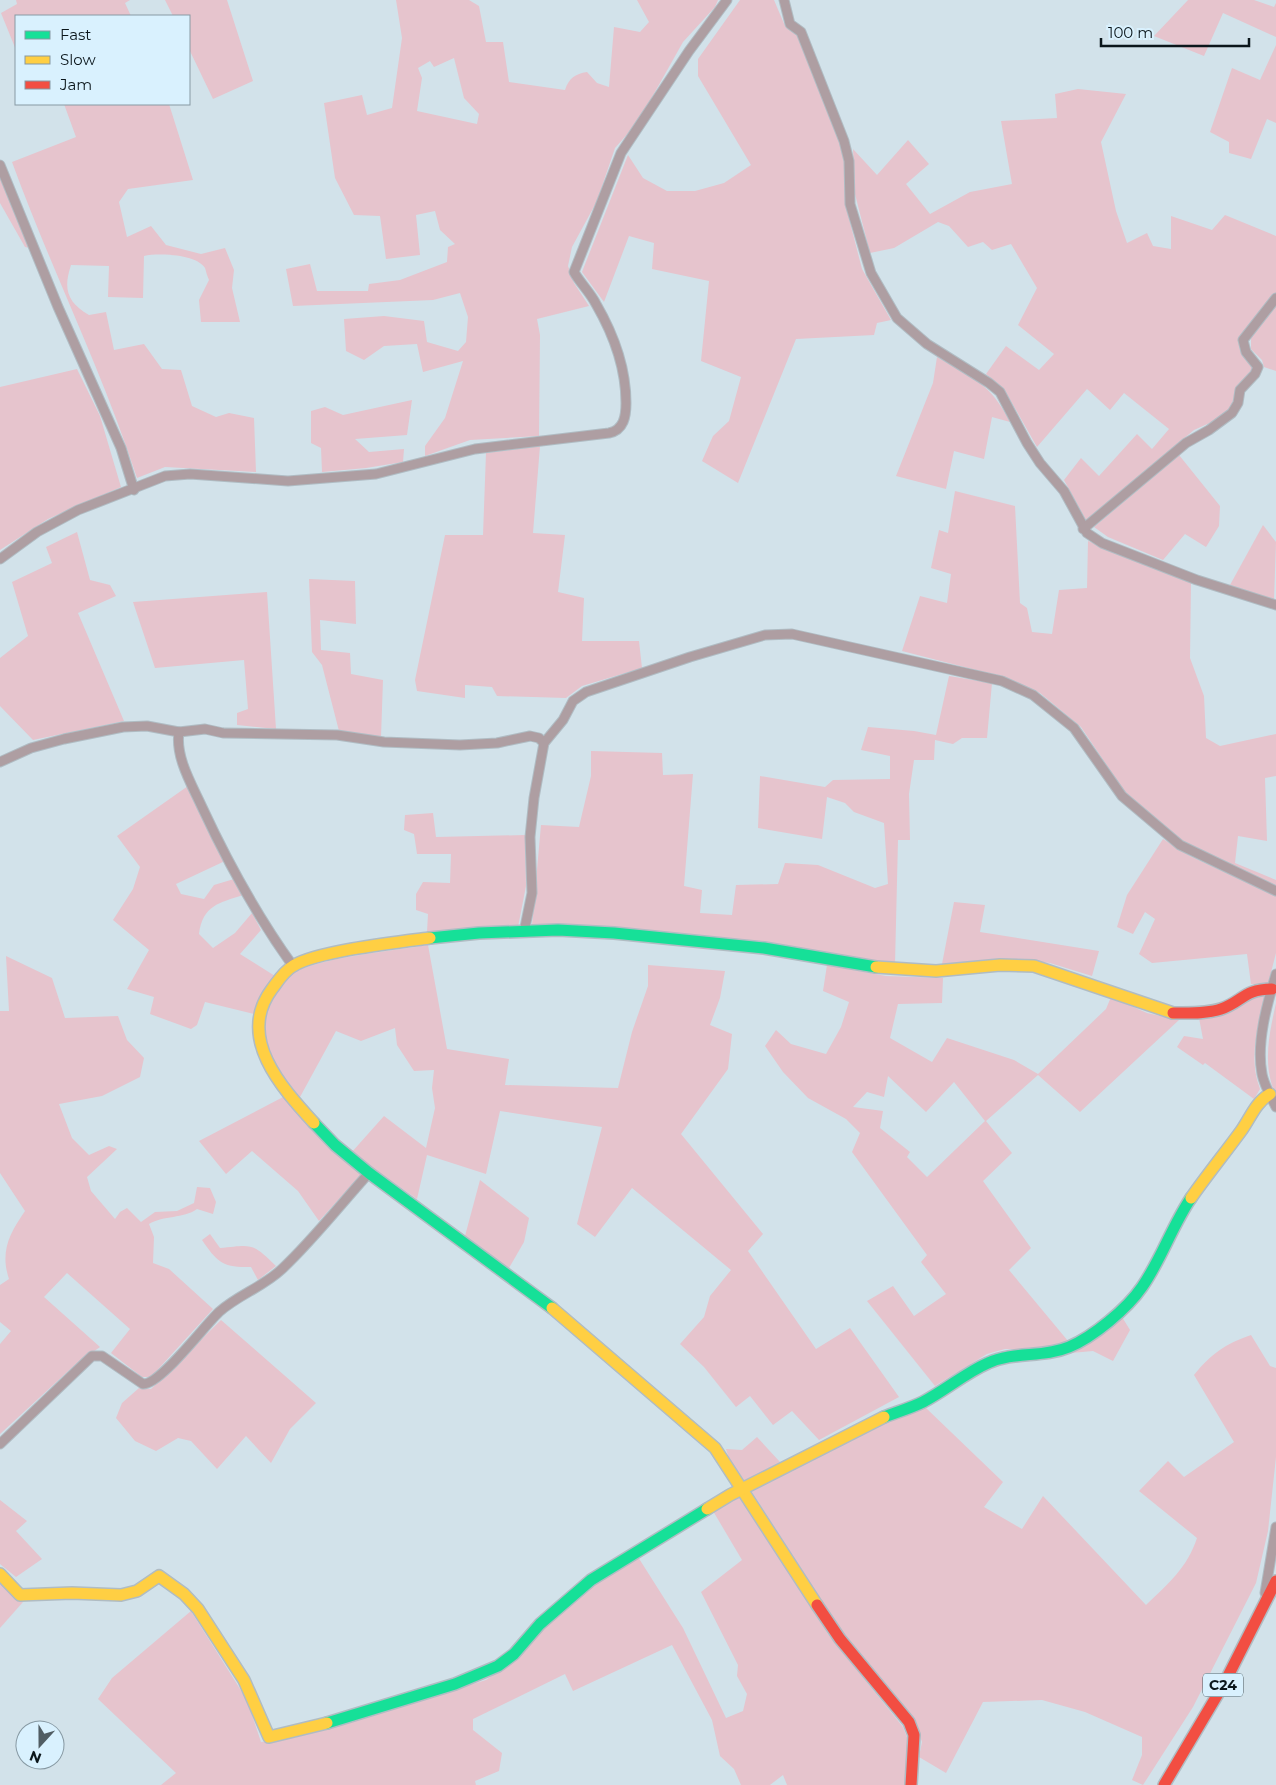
<svg xmlns="http://www.w3.org/2000/svg" width="1276" height="1785" viewBox="0 0 1276 1785" font-family="Montserrat,sans-serif">
  <style>
    .green { fill: #e6c4cd; fill-rule: evenodd }
    .lines { fill: none; stroke-linecap: round; stroke-linejoin: round }
    .street-casing { stroke: #b0bcc3; stroke-width: 11 }
    .fast-casing { stroke: #b0bcc3; stroke-width: 14 }
    .slow-casing { stroke: #b0bcc3; stroke-width: 14 }
    .jam-casing { stroke: #b0bcc3; stroke-width: 14 }
    .street { stroke: #ae9ea2; stroke-width: 9 }
    .fast { stroke: #16e098; stroke-width: 11 }
    .slow { stroke: #ffcf43; stroke-width: 11 }
    .jam { stroke: #f24e42; stroke-width: 11 }
    .labels { text-anchor: middle; dominant-baseline: central; stroke-width: 4; stroke-linejoin: round; paint-order: stroke }
    .shield { fill: #d9f1fe; stroke: #49585f; stroke-width: 1 }
    .shield-label { font-size: 14px; font-weight: bold; fill: #0b161b }
  </style>
  <rect width="100%" height="100%" fill="#d2e2ea"/>
  <g class="green">
    <polygon points="16,0 130,0 125,3 131,16 16,16 16,50 1,13 17,4"/>
    <polygon points="165,0 227,0 253,81 213,99 189,49 189,16 173,16"/>
    <path d="M 396,0 L 469,0 L 479,6 L 486,42 L 503,42 L 509,82 L 565,90 C 569,78 575,74 587,72 L 597,83 L 609,87 L 614,27 L 640,32 L 649,22 L 637,0 L 718,0 L 715,7 L 683,42 L 638,122 L 615,148 L 597,201 L 572,247 L 568,266 L 574,283 L 589,306 L 537,319 L 540,335 L 539,436 L 470,440 L 425,456 L 425,446 L 445,418 L 463,361 L 423,372 L 417,344 L 384,346 L 364,360 L 346,351 L 344,319 L 384,316 L 424,321 L 427,342 L 458,351 L 466,342 L 468,317 L 460,293 L 433,300 L 293,306 L 286,269 L 310,264 L 317,291 L 368,291 L 369,284 L 400,280 L 447,262 L 448,247 L 455,244 L 440,230 L 435,211 L 416,215 L 420,255 L 386,259 L 380,216 L 354,215 L 335,178 L 324,103 L 362,95 L 367,115 L 392,108 L 402,38 ZM 454,58 L 464,98 L 479,114 L 477,124 L 417,111 L 422,78 L 418,68 L 430,61 L 434,67 Z"/>
    <polygon points="740,0 774,0 785,26 797,35 841,138 847,162 845,203 862,269 891,320 877,323 874,335 796,339 738,483 702,461 713,436 729,421 741,377 701,361 709,281 652,269 654,243 629,236 604,302 582,272 628,155 643,178 667,191 695,191 724,183 751,165 698,76 698,59"/>
    <polygon points="1188,0 1254,0 1274,7 1276,3 1276,37 1223,13 1204,56 1154,36"/>
    <polygon points="1276,45 1276,123 1267,119 1251,159 1229,153 1229,142 1210,132 1232,68 1260,80"/>
    <polygon points="1078,89 1126,94 1101,142 1116,211 1127,243 1147,233 1153,246 1171,249 1171,216 1212,230 1225,215 1276,236 1276,295 1238,339 1240,350 1253,363 1254,368 1236,389 1231,408 1214,421 1194,430 1086,520 1064,480 1081,458 1099,476 1137,434 1152,449 1169,429 1124,393 1110,410 1087,389 1037,447 1004,389 986,374 1006,346 1039,370 1054,354 1018,325 1037,288 1011,244 992,250 983,242 968,247 949,226 938,222 894,248 870,253 855,194 853,149 877,175 908,140 929,164 906,184 930,214 970,192 1012,184 1001,121 1057,118 1055,94"/>
    <path d="M 64,104 L 169,104 L 193,180 L 128,189 L 119,202 L 127,237 L 151,226 L 166,245 L 201,254 L 225,248 L 234,270 L 232,288 L 240,322 L 201,322 L 199,300 L 209,280 C 207,276 206,271 205,268 C 196,254 158,253 144,256 L 143,298 L 108,297 L 109,266 L 71,265 C 63,289 67,302 89,315 L 106,312 L 114,350 L 144,344 L 162,369 L 181,370 L 192,406 L 216,417 L 229,413 L 254,418 L 256,472 L 165,467 L 137,478 C 102,370 51,269 12,162 L 76,137 Z"/>
    <polygon points="0,175 30,248 25,247 0,203"/>
    <polygon points="1276,306 1276,371 1264,367 1262,360 1251,349 1251,338"/>
    <path d="M 937,357 C 973,378 990,383 1010,422 L 992,417 L 984,459 L 954,451 L 946,489 L 896,476 L 933,383 Z"/>
    <polygon points="77,369 100,416 121,487 48,519 0,550 0,387"/>
    <polygon points="412,400 407,435 355,439 369,452 404,449 403,462 366,468 322,472 321,448 311,443 311,411 325,407 343,415"/>
    <polygon points="540,446 533,533 565,535 558,592 584,598 582,641 639,641 642,668 582,686 566,698 497,696 492,687 465,685 465,698 417,691 415,680 445,535 483,535 486,453"/>
    <polygon points="1179,455 1220,506 1219,526 1206,547 1185,534 1163,560 1108,537 1094,527"/>
    <polygon points="955,491 1015,506 1020,603 1027,608 1032,632 1052,634 1059,590 1087,588 1088,541 1191,582 1190,658 1204,696 1206,738 1220,746 1276,734 1276,776 1265,778 1267,841 1238,836 1235,863 1276,880 1276,886 1181,840 1124,791 1081,727 1040,693 999,676 902,651 920,596 947,603 951,574 931,568 939,530 948,533"/>
    <polygon points="1263,525 1276,542 1274,600 1230,585"/>
    <polygon points="77,532 90,580 110,585 116,596 78,613 124,721 33,740 0,706 0,658 28,636 12,582 52,563 46,547"/>
    <polygon points="309,579 355,581 356,624 320,620 321,650 350,653 351,674 383,680 381,737 339,731 322,665 312,652"/>
    <polygon points="267,592 276,729 237,725 237,713 248,709 244,660 155,668 133,602"/>
    <polygon points="949,676 992,683 987,738 962,738 953,744 935,740 934,760 914,760 909,794 910,840 898,840 895,964 619,927 532,925 541,825 579,827 591,776 591,751 662,753 663,775 693,774 684,886 702,890 700,913 732,915 736,885 778,884 785,863 818,865 875,888 888,884 884,823 854,812 845,803 827,797 822,839 758,828 760,776 825,787 833,780 890,779 890,756 861,750 868,727 914,731 936,735"/>
    <path d="M 188,786 L 225,861 L 176,884 L 181,894 L 204,899 L 214,885 L 234,879 L 243,895 C 219,903 203,905 199,934 L 213,948 L 235,933 L 252,913 L 261,930 L 240,954 L 275,976 L 262,993 L 254,1014 L 205,1002 L 197,1025 L 191,1029 L 150,1014 L 154,997 L 127,989 L 149,950 L 113,920 L 133,889 L 140,867 L 117,836 Z"/>
    <polygon points="433,813 436,837 525,835 526,886 518,927 427,932 428,914 416,910 416,894 423,882 450,883 451,854 417,854 414,834 404,830 405,815"/>
    <polygon points="1163,839 1190,856 1276,896 1276,953 1268,984 1251,984 1247,954 1152,963 1139,954 1155,919 1145,912 1133,934 1117,927 1127,895"/>
    <polygon points="954,902 985,905 980,932 1099,951 1092,976 1050,963 1018,959 942,964"/>
    <path d="M 428,945 L 447,1049 L 509,1059 L 505,1085 L 618,1088 L 632,1032 L 648,986 L 648,965 L 725,971 L 720,998 L 710,1025 L 732,1034 L 728,1069 L 681,1134 L 763,1234 L 748,1251 L 816,1349 L 850,1328 L 899,1397 L 819,1440 L 792,1411 L 773,1425 L 750,1396 L 736,1407 L 704,1367 L 680,1344 L 704,1317 L 710,1296 L 731,1270 L 632,1188 L 595,1237 L 577,1224 L 602,1127 L 500,1111 L 486,1174 L 427,1155 L 417,1199 L 351,1153 L 384,1116 L 426,1148 L 435,1108 L 432,1088 L 434,1070 L 414,1071 L 397,1045 L 395,1028 L 361,1041 L 336,1031 L 300,1097 C 275,1067 251,1034 273,995 C 279,985 287,976 297,971 C 330,956 392,951 428,945 Z"/>
    <path d="M 6,956 L 52,978 L 65,1018 L 118,1016 L 127,1040 L 144,1058 L 140,1077 L 102,1096 L 59,1104 L 72,1138 L 89,1155 L 109,1146 L 117,1149 L 87,1177 L 91,1191 L 115,1219 L 120,1212 L 127,1208 L 141,1222 L 155,1212 L 177,1211 L 194,1203 L 197,1187 L 210,1188 L 216,1202 L 213,1214 L 197,1209 C 183,1219 164,1215 149,1224 L 154,1237 L 153,1263 L 169,1269 L 213,1309 L 151,1377 L 142,1377 L 111,1353 L 130,1329 L 67,1273 L 44,1297 L 100,1347 L 77,1363 L 0,1434 L 0,1344 L 11,1331 L 0,1322 L 0,1285 L 9,1279 C 0,1252 9,1234 25,1211 L 0,1173 L 0,1011 L 9,1011 Z"/>
    <path d="M 827,965 L 886,976 L 943,978 L 942,1003 L 898,1004 L 890,1038 L 932,1062 L 947,1038 L 1014,1060 L 1038,1074 L 1106,1009 L 1111,997 L 1147,1013 L 1179,1020 L 1080,1112 L 1038,1075 L 986,1121 L 1012,1153 L 983,1181 L 1031,1248 L 1009,1270 L 1068,1341 L 1041,1349 L 1005,1349 L 987,1354 L 935,1386 L 867,1301 L 893,1286 L 914,1316 L 946,1294 L 921,1262 L 927,1255 L 852,1152 L 860,1133 L 846,1119 L 808,1098 L 783,1072 L 765,1046 L 776,1030 L 791,1044 L 826,1054 L 841,1027 L 849,1002 L 823,991 ZM 888,1076 L 926,1112 L 954,1082 L 985,1121 L 927,1177 L 907,1157 L 910,1152 L 880,1128 L 883,1111 L 853,1107 L 867,1092 L 884,1097 Z"/>
    <path d="M 1265,995 C 1258,1027 1248,1058 1260,1089 L 1254,1099 L 1205,1063 L 1203,1065 L 1177,1047 L 1184,1036 L 1203,1039 L 1199,1018 L 1227,1014 L 1253,996 Z"/>
    <path d="M 1276,1003 L 1276,1096 C 1262,1065 1269,1035 1276,1003 Z"/>
    <polygon points="285,1096 363,1173 319,1221 298,1191 252,1151 226,1174 199,1141"/>
    <polygon points="480,1180 529,1218 524,1242 509,1268 465,1236"/>
    <path d="M 210,1234 L 220,1248 C 252,1245 252,1242 276,1266 L 258,1280 L 251,1267 C 223,1268 217,1262 202,1240 Z"/>
    <polygon points="1122,1317 1130,1330 1113,1361 1093,1351 1071,1353 1097,1338"/>
    <polygon points="221,1320 316,1403 290,1429 271,1463 246,1436 217,1469 191,1441 178,1438 156,1451 135,1441 116,1418 122,1403 139,1388 151,1389"/>
    <path d="M 1251,1335 L 1270,1366 L 1276,1368 L 1276,1457 L 1268,1531 L 1256,1583 L 1193,1707 L 1143,1785 L 1132,1780 L 1142,1755 L 1142,1737 L 1085,1712 L 1042,1700 L 983,1702 L 946,1773 L 919,1757 L 922,1742 L 915,1722 L 845,1637 L 750,1489 L 864,1428 L 926,1408 L 1003,1482 L 984,1507 L 1022,1529 L 1043,1496 L 1146,1605 C 1169,1583 1187,1568 1197,1538 L 1139,1491 L 1168,1461 L 1184,1477 L 1234,1442 L 1194,1375 C 1211,1354 1225,1344 1251,1335 Z"/>
    <polygon points="757,1437 780,1462 745,1481 730,1462 726,1449 742,1450"/>
    <polygon points="741,1496 828,1634 903,1727 908,1740 905,1785 787,1785 783,1775 770,1785 741,1785 734,1769 720,1756 712,1720 672,1645 573,1691 565,1674 473,1719 473,1730 502,1753 499,1771 475,1781 476,1785 161,1785 176,1773 98,1699 112,1678 191,1611 247,1700 261,1742 297,1737 486,1680 516,1659 543,1627 595,1584 638,1557 683,1628 726,1718 743,1711 747,1694 737,1676 738,1665 701,1592 742,1560 713,1511"/>
    <polygon points="0,1500 27,1521 16,1531 42,1559 16,1577 0,1564"/>
    <polygon points="0,1581 23,1602 0,1628"/>
  </g>
  <g class="lines">
    <g class="street-casing">
      <g id="street">
        <polyline points="784,0 790,24 801,32 844,141 849,161 850,204 871,273 897,318 927,344 989,383 1000,392 1027,443 1040,463 1064,491 1087,533 1102,543 1197,580 1276,605"/>
        <polyline points="0,165 58,307 121,448 134,490"/>
        <polyline points="1083,529 1186,443 1209,430 1232,413 1238,403 1240,390 1255,374 1258,367 1246,352 1243,340 1276,298"/>
        <path d="M 0,559 L 37,532 L 78,510 L 165,476 L 190,474 L 288,481 L 376,474 L 475,449 L 609,433 C 624,430 626,416 626,403 C 626,367 614,335 596,304 C 590,292 580,283 574,272 L 621,153 L 689,51 L 727,0"/>
        <path d="M 179,732 C 175,757 192,785 202,807 C 228,863 257,916 293,966"/>
        <polyline points="0,762 31,748 64,739 123,727 147,726 179,732 205,729 223,733 337,735 384,742 460,745 497,743 530,736 539,738 544,743"/>
        <polyline points="524,932 532,893 530,837 534,798 544,743 563,720 573,701 586,692 690,657 765,635 792,634 1002,681 1033,695 1074,728 1122,796 1180,845 1276,891"/>
        <path d="M 1276,974 C 1267,1004 1256,1043 1262,1074 C 1264,1085 1271,1097 1276,1107"/>
        <path d="M 0,1444 L 92,1356 L 102,1356 L 143,1384 C 160,1385 204,1326 219,1312 C 238,1295 263,1287 282,1269 C 313,1240 340,1205 369,1173"/>
        <polyline points="1265,1593 1276,1527"/>
      </g>
    </g>
    <g class="fast-casing">
      <g id="fast">
        <polyline points="430,938 479,933 558,930 614,933 764,948 876,967"/>
        <polyline points="314,1123 335,1145 369,1173 552,1308"/>
        <path d="M 884,1417 C 897,1412 911,1408 923,1402 C 946,1390 965,1373 988,1363 C 1014,1351 1043,1358 1069,1347 C 1093,1337 1127,1309 1142,1287 C 1161,1260 1172,1226 1191,1198"/>
        <polyline points="327,1723 455,1684 498,1666 514,1654 540,1624 591,1580 707,1509"/>
      </g>
    </g>
    <g class="slow-casing">
      <g id="slow">
        <polyline points="876,967 936,971 1000,965 1034,966 1173,1013"/>
        <path d="M 314,1123 C 281,1087 236,1037 272,989 C 278,981 284,971 293,966 C 317,951 399,942 430,938"/>
        <path d="M 1191,1198 C 1207,1175 1225,1153 1241,1131 C 1251,1117 1255,1103 1270,1094"/>
        <polyline points="552,1308 715,1448 817,1605"/>
        <polyline points="707,1509 730,1495 884,1417"/>
        <polyline points="0,1574 20,1595 72,1593 121,1595 137,1591 159,1576 184,1594 198,1609 244,1680 269,1737 327,1723"/>
      </g>
    </g>
    <g class="jam-casing">
      <g id="jam">
        <path d="M 1173,1013 C 1188,1013 1206,1014 1221,1009 C 1242,1002 1244,989 1272,989"/>
        <polyline points="817,1605 840,1639 909,1722 914,1735 911,1785"/>
        <polyline points="1164,1785 1225,1682 1276,1581"/>
      </g>
    </g>
    <use href="#street" class="street"/>
    <use href="#fast" class="fast"/>
    <use href="#slow" class="slow"/>
    <use href="#jam" class="jam"/>
  </g>
  <g class="labels">
    <rect class="shield" x="1203" y="1673.5" width="40" height="23" rx="4"/>
    <g class="shield-label">
      <text x="1223" y="1685">C24</text>
    </g>
  </g>
  <rect x="15" y="15" width="175" height="90" fill="#d9f1fe" stroke="#8799a3"/>
  <rect x="25" y="31" width="25" height="8" fill="#16e098" stroke="#8799a3"/>
  <text x="60" y="40" font-size="15" fill="#0b161b">Fast</text>
  <rect x="25" y="56" width="25" height="8" fill="#ffcf43" stroke="#8799a3"/>
  <text x="60" y="65" font-size="15" fill="#0b161b">Slow</text>
  <rect x="25" y="81" width="25" height="8" fill="#f24e42" stroke="#8799a3"/>
  <text x="60" y="90" font-size="15" fill="#0b161b">Jam</text>
  <g transform="translate(40 1745) rotate(201)"><circle r="24" fill="#d9f1fe" stroke="#8799a3"/>
  <path d="M0-4L9 19L0 12L-9 19Z" fill="#515d63"/>
  <text y="-8" font-size="14" font-weight="bold" text-anchor="middle" fill="#0b161b">N</text>
  </g>
  <path d="M1101 38v8h148v-8" fill="none" stroke="#0b161b" stroke-width="2.5"/>
  <text x="1108" y="38" font-size="15" fill="#0b161b" stroke="#d9f1fe" stroke-width="4" paint-order="stroke">100 m</text>
</svg>
